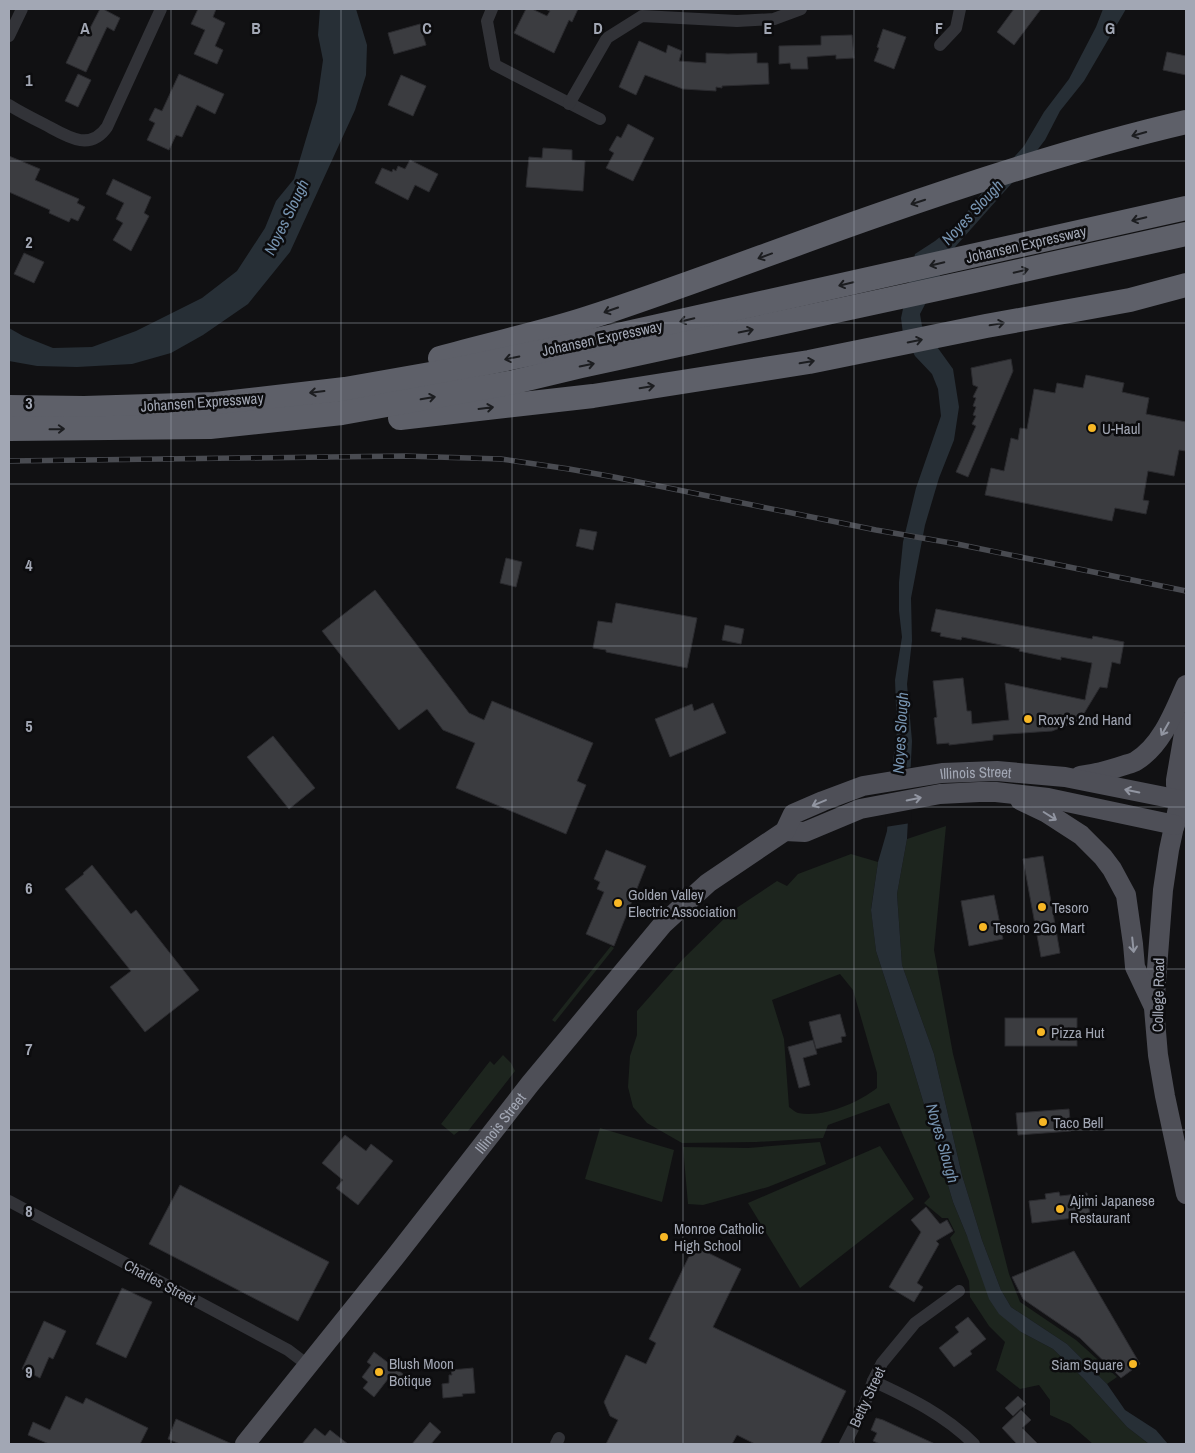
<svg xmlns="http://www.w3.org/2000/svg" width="1195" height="1453" viewBox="0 0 1195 1453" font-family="'Archivo Narrow',sans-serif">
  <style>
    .green { fill: #1d251e; fill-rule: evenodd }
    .water { fill: #272f36 }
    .pier { fill: #111113 }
    .building { fill: #3b3c40; stroke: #2b2b2f }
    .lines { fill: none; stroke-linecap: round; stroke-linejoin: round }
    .street { stroke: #323338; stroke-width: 12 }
    .primary { stroke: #4e4f57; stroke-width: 20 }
    .highway { stroke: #5e6069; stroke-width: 24 }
    .rail-casing { stroke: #494b51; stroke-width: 5.5 }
    .rail { stroke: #0c0c0e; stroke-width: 4; stroke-dasharray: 11; stroke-linecap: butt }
    .oneway { stroke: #1c1d20 }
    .oneway2 { stroke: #9195a1 }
    .grid { fill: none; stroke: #a2a7b4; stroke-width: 1; stroke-opacity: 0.55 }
    .poi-dot { fill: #f7b725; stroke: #0c0c0e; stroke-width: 2 }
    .labels { text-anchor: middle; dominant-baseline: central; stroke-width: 5; stroke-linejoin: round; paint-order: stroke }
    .street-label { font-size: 15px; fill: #a2a7b4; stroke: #0c0c0e }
    .poi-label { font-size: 15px; fill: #a2a7b4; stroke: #0c0c0e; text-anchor: start }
    .water-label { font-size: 16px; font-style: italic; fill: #7794b1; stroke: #0c0c0e }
    .grid-label { font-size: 16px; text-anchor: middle; font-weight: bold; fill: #a2a7b4; stroke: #0c0c0e; stroke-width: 5; stroke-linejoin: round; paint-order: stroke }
  </style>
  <rect width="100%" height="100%" fill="#111113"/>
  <g class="green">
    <polygon points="946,826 934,950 953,1054 1009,1274 1020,1302 1076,1340 1117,1377 1107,1384 1067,1344 1011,1307 1001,1290 982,1240 962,1175 934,1054 902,965 897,894 907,839"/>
    <path d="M 851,854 L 878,862 L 871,909 L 876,951 L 906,1044 L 953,1202 L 967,1236 L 1021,1332 L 1053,1349 L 1084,1379 L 1127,1427 L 1149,1444 L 1093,1444 L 1070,1424 L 1050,1415 L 1050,1400 L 1039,1385 L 1020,1389 L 996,1370 L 1005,1342 L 989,1326 L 970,1297 L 969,1281 L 950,1238 L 955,1232 L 948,1218 L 942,1218 L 924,1203 L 930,1197 L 889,1103 L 828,1125 L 823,1138 L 756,1142 L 682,1143 L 647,1123 L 633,1107 L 628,1087 L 630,1056 L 637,1035 L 637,1011 L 683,959 L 732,911 L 777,881 L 787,886 L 798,874 ZM 840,974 L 853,990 L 877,1073 L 877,1088 C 858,1103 823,1118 798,1113 C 795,1112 792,1109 789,1107 L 784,1039 L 772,1000 Z"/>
    <polygon points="611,946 614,948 555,1022 552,1020"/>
    <polygon points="503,1055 511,1063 515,1071 468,1131 459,1131 454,1135 441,1124 490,1061 494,1065"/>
    <polygon points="600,1128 674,1150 662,1202 585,1179"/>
    <polygon points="820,1142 826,1164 768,1187 703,1205 688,1204 683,1147 748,1148"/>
    <polygon points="880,1146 914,1199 800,1288 748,1203"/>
  </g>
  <g class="water">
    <polygon points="320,9 356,9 367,45 366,75 355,110 290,252 248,304 203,335 171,353 132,364 77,367 37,366 9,361 9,328 23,336 53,348 92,347 136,331 202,298 237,271 265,228 276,201 294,179 317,102 323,60 318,35"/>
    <polygon points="1103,9 1126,9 1084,81 1060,111 1045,140 1012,183 955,247 920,314 922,326 953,369 959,407 954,440 939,478 925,525 911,598 912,641 907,684 912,741 907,839 897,894 902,965 934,1054 962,1175 982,1240 1001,1290 1011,1307 1067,1344 1107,1384 1125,1410 1156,1430 1168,1444 1149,1444 1127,1427 1084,1379 1053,1349 1021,1332 999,1314 989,1299 967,1236 953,1202 906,1044 876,951 871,910 878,862 887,831 893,761 897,732 895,680 902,637 899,611 899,582 903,542 916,488 941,416 938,389 932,374 915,356 903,334 901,318 915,254 935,241 961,220 981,194 1024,146 1044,112 1069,79 1096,27"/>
  </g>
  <polygon class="pier" points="913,767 911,823 885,827 889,770"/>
  <g class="building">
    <polygon points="100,9 103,9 120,18 114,31 107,27 86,72 66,63 82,29 88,32"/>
    <polygon points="198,9 216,9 213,17 225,23 215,46 223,50 217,64 194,54 205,30 191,24"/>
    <polygon points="526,9 532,9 547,16 550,11 545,9 578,9 572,22 569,20 554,53 514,33"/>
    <polygon points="1014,9 1041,9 1014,45 997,32"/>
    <polygon points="420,24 426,45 394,54 388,33"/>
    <polygon points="883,29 906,37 894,69 874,61 879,48 877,47"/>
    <polygon points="852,35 854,58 836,59 836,55 807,57 808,69 791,69 790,63 779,64 779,46 821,45 821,36"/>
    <polygon points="639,41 666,53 668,45 682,51 679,61 706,63 706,53 728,54 757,53 757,63 768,63 769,84 722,86 722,88 716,87 716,91 683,89 645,75 636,95 619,87"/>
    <polygon points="1167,52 1186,56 1186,75 1163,70"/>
    <polygon points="78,74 91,80 78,107 65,101"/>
    <polygon points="179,74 224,94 215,114 197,105 182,137 176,135 169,150 147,140 155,123 149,120 155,108 162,111"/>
    <polygon points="401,75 426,86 413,116 388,105"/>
    <polygon points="628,124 654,138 633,181 606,168 614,153 609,150 617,136 621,138"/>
    <polygon points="543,148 572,150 572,160 585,161 583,191 526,187 529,157 542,158"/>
    <polygon points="9,156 40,169 35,180 79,199 77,203 85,207 78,221 71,218 69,222 49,213 50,210 9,192"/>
    <polygon points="410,160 438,174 429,192 415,185 408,200 375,183 382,168 392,172 393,169 396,171 398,166 405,169"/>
    <polygon points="113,179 151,197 144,213 149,216 131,251 113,240 123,223 116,219 124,203 106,194"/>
    <polygon points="24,253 44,262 34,283 14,274"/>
    <polygon points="1011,359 1013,371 968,477 956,472 976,426 972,424 976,416 973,415 976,407 973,406 976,398 973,397 978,387 973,385 971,368"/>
    <polygon points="1086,375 1124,383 1122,392 1149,398 1146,414 1186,422 1186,451 1179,450 1174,476 1148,471 1143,500 1149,501 1146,514 1115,508 1112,521 985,495 991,468 1004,471 1011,438 1018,440 1020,428 1027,429 1034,389 1055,393 1057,383 1083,388"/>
    <polygon points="580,529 597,532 593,550 576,546"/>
    <polygon points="506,558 522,562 516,587 500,583"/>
    <polygon points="375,590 469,713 484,720 492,701 593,743 577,781 586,785 566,834 456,788 475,743 443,730 427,709 399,730 322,631"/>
    <polygon points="616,603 697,618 687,668 606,652 606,650 593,648 598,621 612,623"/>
    <polygon points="936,609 1092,639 1093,636 1124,642 1120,664 1112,662 1107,688 1100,687 1080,720 1052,731 993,735 993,740 949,745 949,743 937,744 934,718 937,717 933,681 963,678 967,711 971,711 972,724 1009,720 1005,683 1085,700 1092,663 1061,657 1061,660 1019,651 1020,649 962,637 961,640 940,636 941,633 931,631"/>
    <polygon points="725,625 744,629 741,644 722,640"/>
    <polygon points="713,703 726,733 670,757 655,719 692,704 694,711"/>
    <polygon points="273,736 315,788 289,809 247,757"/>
    <polygon points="606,850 646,866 614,946 586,934 604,892 597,889 600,882 594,879"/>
    <polygon points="1043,856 1060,953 1041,957 1023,859"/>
    <polygon points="92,865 131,914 136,910 199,990 145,1032 110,987 131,971 65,889 84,874 83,873"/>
    <polygon points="994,895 1003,939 969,946 961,901"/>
    <polygon points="840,1014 846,1036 841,1037 842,1042 816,1049 809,1022"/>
    <rect x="1005" y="1018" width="72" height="28"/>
    <polygon points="813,1040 817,1054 803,1058 810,1085 799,1088 788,1047"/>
    <polygon points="1069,1109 1071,1131 1018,1135 1016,1113"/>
    <polygon points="345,1135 366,1151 371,1144 393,1161 358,1205 336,1188 343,1180 322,1163"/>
    <polygon points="180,1185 329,1262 298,1321 149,1244"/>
    <polygon points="1059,1192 1060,1196 1087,1193 1090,1216 1032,1223 1029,1201 1046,1199 1045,1194"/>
    <polygon points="926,1207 940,1224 947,1220 953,1231 936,1241 939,1244 917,1283 923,1287 914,1302 889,1287 921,1232 911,1220"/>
    <polygon points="694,1246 741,1269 713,1327 846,1391 820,1444 755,1444 737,1435 732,1444 606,1444 618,1420 610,1416 604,1402 626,1355 646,1364 656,1343 649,1339"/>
    <polygon points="1074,1251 1140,1364 1121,1378 1080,1338 1023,1299 1012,1277"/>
    <polygon points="122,1288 152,1302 126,1358 96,1344"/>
    <polygon points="968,1317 986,1339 970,1351 972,1354 954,1367 939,1348 959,1332 955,1327"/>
    <polygon points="44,1321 66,1331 53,1359 49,1357 40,1378 22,1369"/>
    <polygon points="374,1352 403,1374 395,1384 388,1379 374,1397 363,1388 368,1382 362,1377 371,1365 367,1362"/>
    <polygon points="473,1368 475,1393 462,1394 463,1396 443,1398 442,1384 449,1383 449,1375 452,1375 451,1370"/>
    <polygon points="66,1396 83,1404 86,1398 148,1428 140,1444 49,1444 28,1435 33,1422 50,1430"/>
    <polygon points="1018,1396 1026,1404 1013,1416 1005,1408"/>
    <polygon points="1021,1410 1031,1420 1022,1428 1038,1444 1017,1444 1002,1428"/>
    <polygon points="876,1418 883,1420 935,1444 880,1444 873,1441 877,1433 871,1430"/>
    <polygon points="176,1419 232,1444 180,1444 168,1439"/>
    <polygon points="430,1422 441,1432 431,1444 412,1444"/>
    <polygon points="315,1428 325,1436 330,1430 348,1444 302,1444"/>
  </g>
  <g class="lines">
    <g class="street">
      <polyline points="492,9 487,21 495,65 600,119"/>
      <polyline points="9,36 22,9"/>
      <polyline points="940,45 956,28 960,9"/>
      <polyline points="569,104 607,38 642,16 737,21 774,19 801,9"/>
      <path d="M 9,105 C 20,112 32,118 44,124 C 65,135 89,153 107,127 L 161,9"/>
      <polyline points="9,1201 288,1350 309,1366"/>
      <path d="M 873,1381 C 910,1398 945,1415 974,1444"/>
      <polyline points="556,1444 559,1438"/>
      <polyline points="845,1444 862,1411 873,1381 882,1363 915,1323 959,1291"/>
    </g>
    <g class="primary">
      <polyline points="1186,722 1176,780 1176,785 1181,794 1169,850 1163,890 1154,1008 1158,1055 1165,1096 1186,1194"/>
      <path d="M 1080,776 C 1096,774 1110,770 1125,765 C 1128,764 1133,763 1136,761 C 1162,745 1174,712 1186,685"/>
      <polyline points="1020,800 1047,813 1081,835 1103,857 1112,869 1126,895 1133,944 1135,967 1153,1005"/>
      <polyline points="785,831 805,832 860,809 940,794 979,792 996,792 1048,798 1175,825"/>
      <path id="s1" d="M 245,1444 L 395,1257 L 530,1084 L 663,924 L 708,883 L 785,831 L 793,814 L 823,801 L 863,786 L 942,773 L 997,771 L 1065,777 L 1180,800"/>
    </g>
    <g class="highway">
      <path d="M 440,358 C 489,344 539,334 588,318 C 686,286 783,248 881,214 C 981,179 1083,146 1186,122"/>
      <polyline points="9,407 84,408 215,404 345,389 453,370 569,346 1186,208"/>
      <polyline points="400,418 593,396 809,362 986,326 1130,300 1186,285"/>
      <polyline points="9,429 210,427 342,413 514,382 581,366 974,281 1186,234"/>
    </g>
    <g class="rail-casing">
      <polyline id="rail" points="9,461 404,456 501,459 569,469 614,477 876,530 957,544 1186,591"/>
    </g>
    <use href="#rail" class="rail"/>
  </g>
  <defs><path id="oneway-shaft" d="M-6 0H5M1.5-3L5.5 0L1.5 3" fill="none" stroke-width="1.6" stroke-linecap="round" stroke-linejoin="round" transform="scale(1.25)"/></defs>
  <g class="oneway">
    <use href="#oneway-shaft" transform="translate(1139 134) rotate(164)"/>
    <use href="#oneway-shaft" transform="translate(918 202) rotate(162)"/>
    <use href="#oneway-shaft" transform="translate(1139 219) rotate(167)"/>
    <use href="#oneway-shaft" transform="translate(765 256) rotate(160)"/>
    <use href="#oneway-shaft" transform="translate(937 264) rotate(167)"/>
    <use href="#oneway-shaft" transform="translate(1021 271) rotate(-13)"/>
    <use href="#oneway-shaft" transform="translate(846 284) rotate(167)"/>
    <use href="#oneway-shaft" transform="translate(611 310) rotate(161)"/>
    <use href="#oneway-shaft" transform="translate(687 320) rotate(167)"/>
    <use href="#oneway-shaft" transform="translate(997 324) rotate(-10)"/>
    <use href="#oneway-shaft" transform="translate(746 331) rotate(-12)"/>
    <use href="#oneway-shaft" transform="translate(915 341) rotate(-11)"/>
    <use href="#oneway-shaft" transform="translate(512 358) rotate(168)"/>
    <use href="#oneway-shaft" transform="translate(807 362) rotate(-10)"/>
    <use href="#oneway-shaft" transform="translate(587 365) rotate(-12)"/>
    <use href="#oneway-shaft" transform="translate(647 387) rotate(-9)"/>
    <use href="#oneway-shaft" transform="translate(317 392) rotate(173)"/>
    <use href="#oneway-shaft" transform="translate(428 398) rotate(-10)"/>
    <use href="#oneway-shaft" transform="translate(486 408) rotate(-7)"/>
    <use href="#oneway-shaft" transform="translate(57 429) rotate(-1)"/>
  </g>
  <g class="oneway2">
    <use href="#oneway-shaft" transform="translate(1165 729) rotate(120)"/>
    <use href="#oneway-shaft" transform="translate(1132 791) rotate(-168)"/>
    <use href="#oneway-shaft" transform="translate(914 799) rotate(-11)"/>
    <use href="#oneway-shaft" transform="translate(819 803) rotate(157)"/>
    <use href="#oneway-shaft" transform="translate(1050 816) rotate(32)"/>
    <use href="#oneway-shaft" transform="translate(1133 945) rotate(84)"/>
  </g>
  <path class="grid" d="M 171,9 L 171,1444M 341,9 L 341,1444M 512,9 L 512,1444M 683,9 L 683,1444M 854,9 L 854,1444M 1024,9 L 1024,1444M 9,161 L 1186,161M 9,323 L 1186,323M 9,484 L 1186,484M 9,646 L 1186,646M 9,807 L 1186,807M 9,969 L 1186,969M 9,1130 L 1186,1130M 9,1292 L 1186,1292"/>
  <g class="poi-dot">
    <circle cx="1092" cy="428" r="5"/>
    <circle cx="1028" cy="719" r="5"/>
    <circle cx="618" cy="903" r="5"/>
    <circle cx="1042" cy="907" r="5"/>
    <circle cx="983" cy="927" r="5"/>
    <circle cx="1041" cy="1032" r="5"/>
    <circle cx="1043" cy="1122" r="5"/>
    <circle cx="1060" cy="1209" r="5"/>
    <circle cx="664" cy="1237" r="5"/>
    <circle cx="1133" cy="1364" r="5"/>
    <circle cx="379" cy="1372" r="5"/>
  </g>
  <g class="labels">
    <g class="street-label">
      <text transform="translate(1026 244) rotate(-13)">Johansen Expressway</text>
      <text transform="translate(602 338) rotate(-12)">Johansen Expressway</text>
      <text transform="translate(202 402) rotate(-4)">Johansen Expressway</text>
      <text stroke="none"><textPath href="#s1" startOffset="1029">Illinois Street</textPath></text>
      <text transform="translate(1158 995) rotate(-89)">College Road</text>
      <text stroke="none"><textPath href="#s1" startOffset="410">Illinois Street</textPath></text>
      <text transform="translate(160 1282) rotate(28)">Charles Street</text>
      <text transform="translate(867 1397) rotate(-65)">Betty Street</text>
    </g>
    <g class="poi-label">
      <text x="1102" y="428">U-Haul</text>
      <text x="1038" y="719">Roxy's 2nd Hand</text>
      <text x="628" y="894">Golden Valley<tspan x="628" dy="17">Electric Association</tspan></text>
      <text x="1052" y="907">Tesoro</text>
      <text x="993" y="927">Tesoro 2Go Mart</text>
      <text x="1051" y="1032">Pizza Hut</text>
      <text x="1053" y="1122">Taco Bell</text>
      <text x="1070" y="1200">Ajimi Japanese<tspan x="1070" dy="17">Restaurant</tspan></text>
      <text x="674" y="1228">Monroe Catholic<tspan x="674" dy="17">High School</tspan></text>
      <text x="389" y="1363">Blush Moon<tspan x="389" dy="17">Botique</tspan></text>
      <text x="1123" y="1364" text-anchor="end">Siam Square</text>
    </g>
    <g class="water-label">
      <text transform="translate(972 212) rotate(-47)">Noyes Slough</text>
      <text transform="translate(286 217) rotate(-64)">Noyes Slough</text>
      <text transform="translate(900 733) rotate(-87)">Noyes Slough</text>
      <text transform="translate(943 1143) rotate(74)">Noyes Slough</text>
    </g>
  </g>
  <g class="grid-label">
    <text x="85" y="34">A</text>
    <text x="256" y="34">B</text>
    <text x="427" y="34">C</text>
    <text x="598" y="34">D</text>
    <text x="768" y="34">E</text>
    <text x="939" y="34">F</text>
    <text x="1110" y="34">G</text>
    <text x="29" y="86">1</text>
    <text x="29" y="248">2</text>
    <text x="29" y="409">3</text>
    <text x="29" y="571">4</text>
    <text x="29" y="732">5</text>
    <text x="29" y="894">6</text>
    <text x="29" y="1055">7</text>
    <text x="29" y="1217">8</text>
    <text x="29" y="1378">9</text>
  </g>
  <rect width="1195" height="1453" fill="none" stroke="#a2a7b4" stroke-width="20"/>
</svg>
